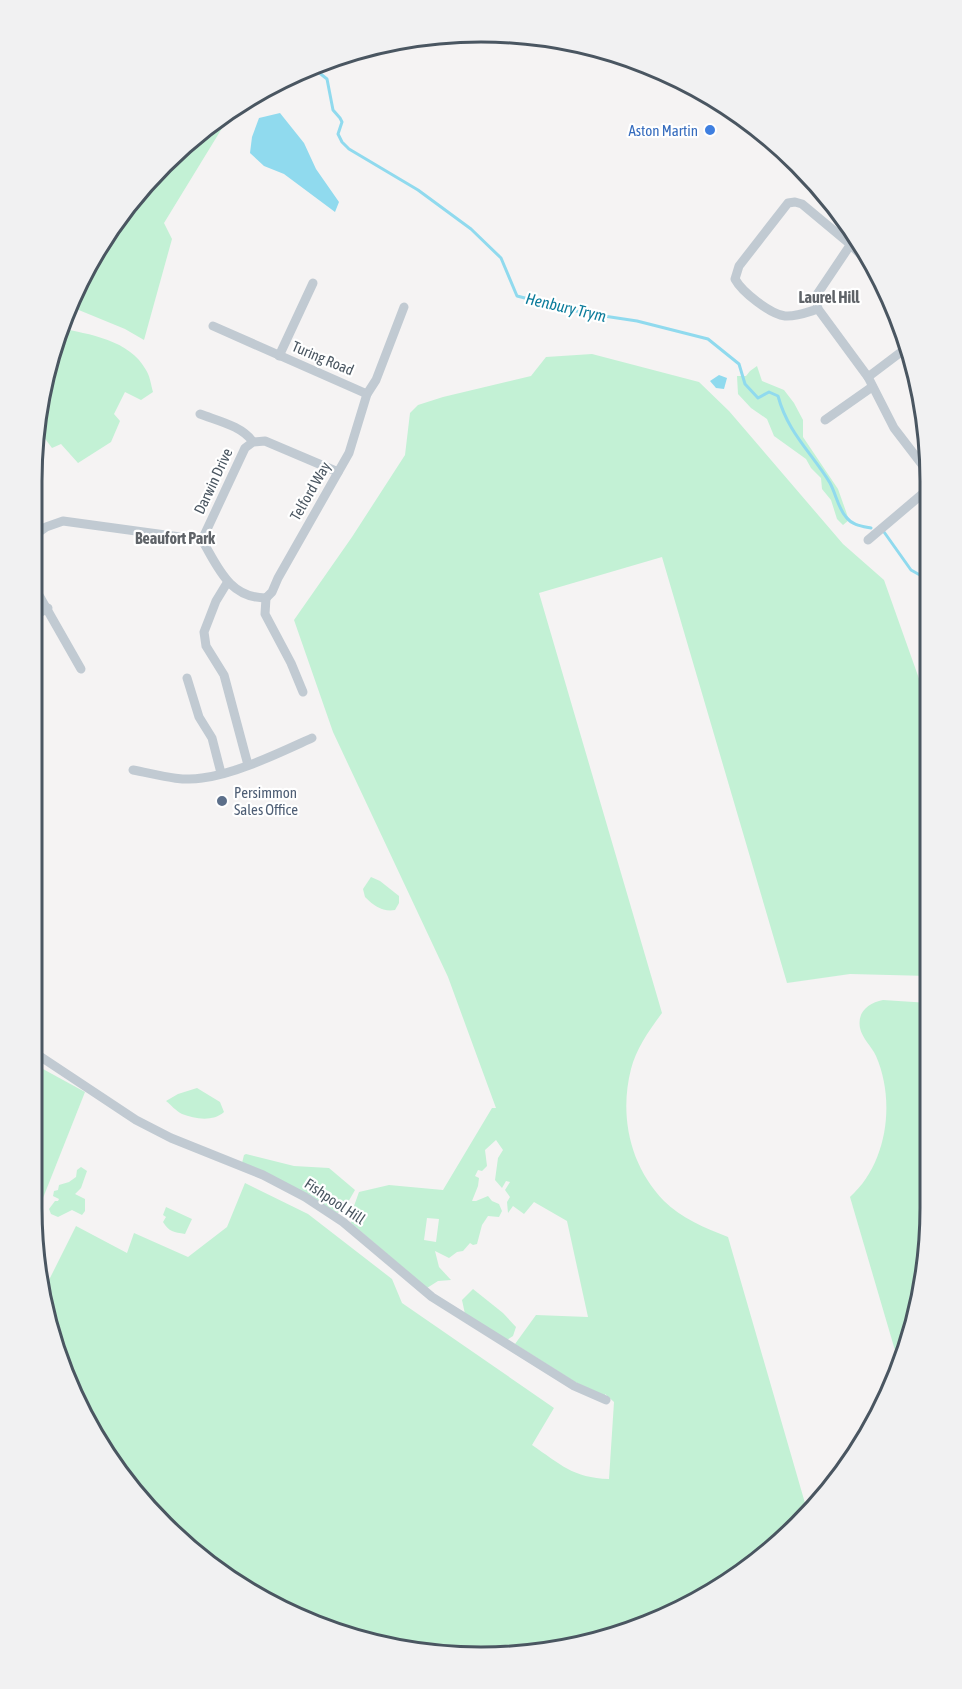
<svg xmlns="http://www.w3.org/2000/svg" width="962" height="1689" viewBox="0 0 962 1689" font-family="'Asap Condensed',sans-serif">
  <style>
    .green { fill: #c3f1d5; fill-rule: evenodd }
    .water { fill: #90daee }
    .lines { fill: none; stroke-linecap: round; stroke-linejoin: round }
    .stream { stroke: #90daee; stroke-width: 3 }
    .street { stroke: #c1cad2; stroke-width: 9 }
    .shop-dot { fill: #3f7fe0; stroke: #fff; stroke-width: 2 }
    .service-dot { fill: #5c6f8a; stroke: #fff; stroke-width: 2 }
    .labels { text-anchor: middle; dominant-baseline: central; stroke-width: 4.5; stroke-linejoin: round; paint-order: stroke }
    .shop-label { font-size: 15px; fill: #366cbe; stroke: #fff; text-anchor: end }
    .street-label { font-size: 15px; fill: #4a5661; stroke: #fff }
    .service-label { font-size: 15px; fill: #4e5e75; stroke: #fff; text-anchor: start }
    .neighbourhood-label { font-size: 16px; font-weight: bold; fill: #5f6368; stroke: #fff }
    .water-label { font-size: 16px; font-style: italic; fill: #0c7c9b; stroke: #fff }
    .rim { fill: none; stroke: #4a5661; stroke-width: 3 }
  </style>
  <rect width="100%" height="100%" fill="#f5f3f3"/>
  <g class="green">
    <polygon points="235,107 164,223 172,239 144,340 125,329 69,306 92,256 143,184 208,124"/>
    <path d="M 59,328 C 89,334 130,340 146,370 C 150,376 151,385 153,392 L 141,400 L 125,392 L 114,414 L 120,421 L 111,442 L 78,463 L 61,444 L 52,448 L 37,428 L 55,337 Z"/>
    <path d="M 592,354 L 699,382 L 729,411 L 843,544 L 884,580 L 928,704 L 929,976 L 850,974 L 787,983 L 662,557 L 539,593 L 662,1013 C 650,1029 636,1049 631,1069 C 619,1116 630,1166 664,1201 C 681,1218 705,1228 728,1237 L 807,1510 L 777,1546 L 653,1623 L 510,1657 L 364,1642 L 231,1582 L 124,1481 L 55,1352 L 45,1288 L 76,1226 L 127,1253 L 134,1233 L 188,1257 L 227,1227 L 245,1183 L 308,1214 L 392,1279 L 402,1303 L 554,1408 L 532,1445 C 560,1464 573,1478 609,1479 L 614,1402 L 605,1394 L 605,1397 L 575,1382 L 515,1344 L 536,1315 L 588,1317 L 567,1221 L 534,1202 L 524,1214 L 513,1206 L 508,1213 L 507,1202 L 510,1197 L 505,1190 L 510,1182 L 506,1181 L 502,1188 L 495,1180 L 498,1158 L 503,1150 L 496,1140 L 485,1150 L 487,1166 L 482,1171 L 478,1170 L 475,1176 L 479,1178 L 478,1186 L 472,1201 L 476,1201 L 488,1196 L 492,1201 L 499,1204 L 502,1211 L 499,1217 L 488,1216 L 482,1225 L 477,1244 L 473,1245 L 470,1243 L 463,1251 L 457,1252 L 449,1258 L 435,1251 L 439,1267 L 451,1280 L 438,1281 L 427,1288 L 351,1223 L 354,1206 L 359,1192 L 389,1185 L 443,1190 L 492,1108 L 496,1108 L 448,977 L 333,732 L 294,620 L 352,537 L 405,455 L 410,413 L 418,405 L 443,397 L 531,376 L 546,357 ZM 427,1218 L 439,1219 L 436,1242 L 424,1240 Z"/>
    <polygon points="757,366 762,381 784,390 794,403 803,420 803,437 838,489 849,520 843,525 837,519 831,500 822,489 821,478 811,468 806,459 774,436 767,419 751,408 738,394 737,376 746,376 750,371"/>
    <path d="M 371,877 L 380,881 L 399,896 L 399,903 L 395,910 C 383,912 374,906 365,897 L 363,889 Z"/>
    <path d="M 883,1000 L 929,1003 L 930,1237 L 915,1325 L 899,1364 L 850,1197 C 887,1164 896,1102 876,1056 C 872,1047 862,1038 860,1028 C 857,1011 869,1003 883,1000 Z"/>
    <polygon points="32,1063 85,1092 41,1203 32,1207"/>
    <path d="M 197,1088 L 220,1102 L 224,1112 C 213,1122 195,1119 182,1114 C 176,1111 171,1105 166,1101 L 178,1094 Z"/>
    <polygon points="246,1154 294,1166 329,1168 355,1190 343,1211 337,1213 242,1163 244,1155"/>
    <polygon points="81,1167 87,1171 81,1188 75,1194 85,1199 85,1211 82,1215 72,1210 58,1217 51,1214 49,1209 55,1201 58,1201 59,1199 53,1196 54,1191 58,1190 59,1185 69,1182 76,1177 77,1170"/>
    <path d="M 166,1207 L 192,1219 L 185,1234 C 174,1232 169,1232 163,1222 L 166,1217 L 163,1215 Z"/>
    <polygon points="473,1289 503,1313 516,1327 513,1336 507,1340 465,1314 462,1300"/>
  </g>
  <g class="water">
    <polygon points="280,113 304,143 316,169 339,202 335,212 284,174 264,166 250,153 252,137 259,118"/>
    <polygon points="719,375 727,378 724,389 716,388 710,381"/>
  </g>
  <g class="lines">
    <g class="stream">
      <path d="M 312,67 L 327,79 L 333,110 L 340,118 L 342,122 L 338,134 L 342,142 L 349,149 L 418,190 L 471,229 L 501,258 L 517,296 L 584,313 L 637,321 L 708,339 L 739,364 L 745,384 L 758,398 L 769,392 L 778,396 C 788,433 811,452 830,483 C 836,494 838,508 846,517 C 852,525 861,526 871,528"/>
      <polyline points="884,532 911,570 927,579"/>
    </g>
    <g class="street">
      <polyline points="857,235 816,296 818,309 868,377 894,428 927,471"/>
      <path d="M 818,309 C 808,312 796,317 785,316 C 770,314 742,292 735,279 L 739,266 L 788,203 L 795,202 L 802,204 L 850,244 L 873,267"/>
      <polyline points="213,326 367,394"/>
      <polyline points="279,356 313,283"/>
      <polyline points="868,377 909,346"/>
      <path d="M 200,414 C 218,421 242,426 253,442"/>
      <polyline points="825,420 872,387"/>
      <polyline points="32,537 46,527 63,521 202,540"/>
      <path d="M 202,540 C 218,567 229,598 266,598 L 272,592 L 278,578 L 349,453 L 367,394 L 376,380 L 404,307"/>
      <polyline points="202,540 245,448 253,442 265,441 338,472"/>
      <polyline points="868,540 927,490"/>
      <polyline points="32,583 81,669"/>
      <polyline points="227,583 216,601 204,632 206,646 224,675 248,765"/>
      <polyline points="266,598 265,614 291,663 303,692"/>
      <polyline points="32,617 48,608"/>
      <polyline points="187,678 199,717 212,738 221,773"/>
      <path d="M 133,770 C 155,774 180,782 202,778 C 236,774 281,752 312,738"/>
      <polyline points="32,822 35,819 32,814"/>
      <polyline points="32,1051 136,1120 171,1138 263,1175 305,1197 343,1222 432,1297 574,1386 606,1400"/>
    </g>
  </g>
  <circle class="shop-dot" cx="710" cy="130" r="6"/>
  <circle class="service-dot" cx="222" cy="801" r="6"/>
  <g class="labels">
    <g class="shop-label">
      <text x="698" y="130">Aston Martin</text>
    </g>
    <g class="street-label">
      <text transform="translate(323 358) rotate(23)">Turing Road</text>
      <text transform="translate(213 481) rotate(-65)">Darwin Drive</text>
      <text transform="translate(310 491) rotate(-60)">Telford Way</text>
      <text transform="translate(335 1201) rotate(34)">Fishpool Hill</text>
    </g>
    <g class="service-label">
      <text x="234" y="792">Persimmon<tspan x="234" dy="17">Sales Office</tspan></text>
    </g>
    <g class="neighbourhood-label">
      <text x="829" y="297">Laurel Hill</text>
      <text x="175" y="538">Beaufort Park</text>
    </g>
    <g class="water-label">
      <text transform="translate(566 307) rotate(13)">Henbury Trym</text>
    </g>
  </g>
  <path d="M0 0H962V1689H0ZM481 42H481A439 439 0 0 1 920 481V1208A439 439 0 0 1 481 1647H481A439 439 0 0 1 42 1208V481A439 439 0 0 1 481 42Z" fill="#f1f1f2" fill-rule="evenodd"/>
  <path class="rim" d="M481 42H481A439 439 0 0 1 920 481V1208A439 439 0 0 1 481 1647H481A439 439 0 0 1 42 1208V481A439 439 0 0 1 481 42Z"/>
</svg>
